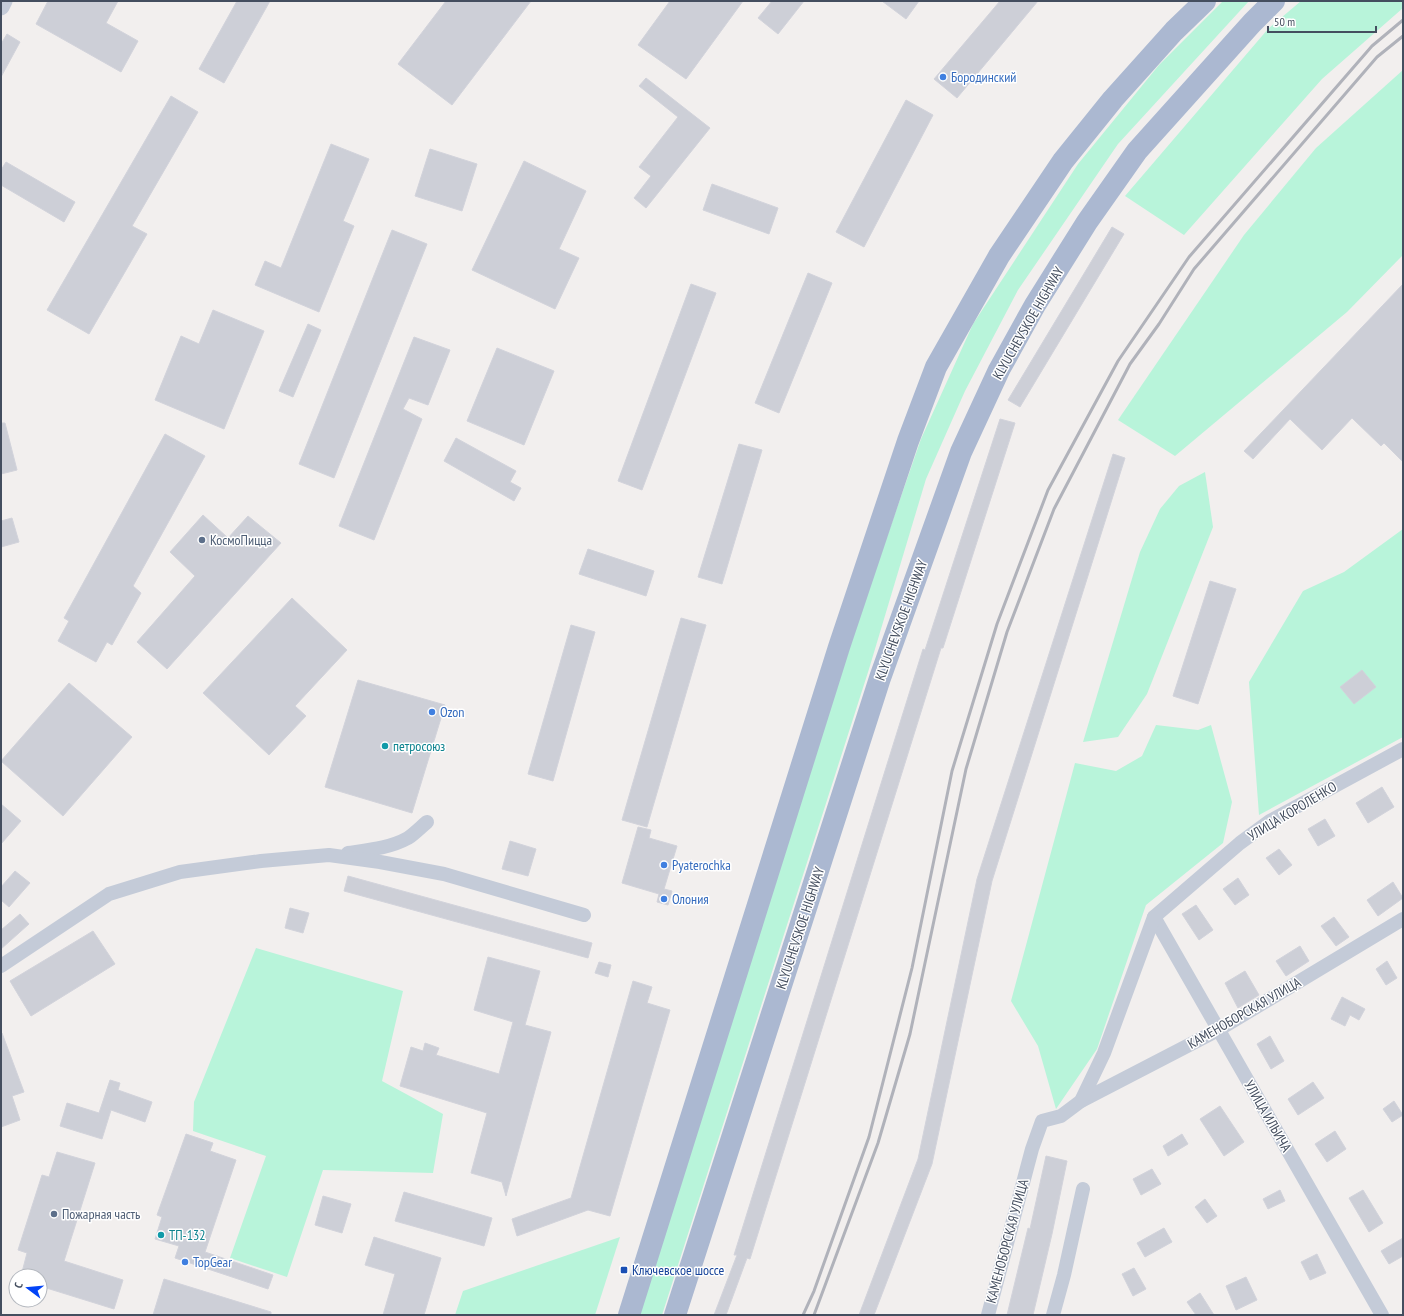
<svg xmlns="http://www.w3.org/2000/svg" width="1404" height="1316" viewBox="0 0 1404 1316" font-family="'PT Sans Narrow',sans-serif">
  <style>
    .green { fill: #b8f4da }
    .building { fill: #cdcfd7; stroke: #d2d3db }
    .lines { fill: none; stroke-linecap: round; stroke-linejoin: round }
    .minor { stroke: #c4cbd8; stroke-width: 14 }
    .tertiary { stroke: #c4cbd8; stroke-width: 17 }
    .primary { stroke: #abb8d1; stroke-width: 22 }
    .rail { stroke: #b0b2ba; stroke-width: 3 }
    .shop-dot { fill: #3f7fe0; stroke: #fff; stroke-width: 1.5 }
    .service-dot { fill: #5c6f8a; stroke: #fff; stroke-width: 1.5 }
    .culture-dot { fill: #0f9aa8; stroke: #fff; stroke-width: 1.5 }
    .transit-dot { fill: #1a4fb4; stroke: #fff; stroke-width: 1.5 }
    .labels { text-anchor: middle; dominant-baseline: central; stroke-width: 3; stroke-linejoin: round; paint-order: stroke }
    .shop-label { font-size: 14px; fill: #366cbe; stroke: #fff; text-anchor: start }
    .street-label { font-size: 14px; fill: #444e5f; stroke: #fff }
    .service-label { font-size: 14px; fill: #4e5e75; stroke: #fff; text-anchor: start }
    .culture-label { font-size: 14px; fill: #0d838f; stroke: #fff; text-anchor: start }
    .transit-label { font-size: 14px; fill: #164399; stroke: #fff; text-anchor: start }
  </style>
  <rect width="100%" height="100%" fill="#f2efee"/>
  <g class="green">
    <polygon points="1223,1 1249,1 1118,144 1018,290 965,391 926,479 869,669 662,1315 639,1315 848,649 921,439 973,324 1078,164 1159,65"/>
    <polygon points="1301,1 1403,1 1403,8 1322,79 1184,235 1125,196 1268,29"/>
    <polygon points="1403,70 1403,255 1347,312 1175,456 1118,420 1244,235 1316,148"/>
    <polygon points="1205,472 1213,527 1147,694 1118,737 1083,742 1140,552 1160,509 1179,486"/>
    <polygon points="1403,529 1403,737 1259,815 1249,682 1303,591 1344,572"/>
    <polygon points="1156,725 1198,730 1211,725 1232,802 1223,843 1146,905 1097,1049 1056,1109 1038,1046 1011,1001 1075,763 1116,771 1142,756"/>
    <polygon points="256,948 403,991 382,1081 443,1114 433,1173 323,1170 287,1277 230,1258 266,1156 193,1131 194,1102"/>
    <polygon points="620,1237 595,1315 455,1315 463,1291"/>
  </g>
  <g class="building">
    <polygon points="48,1 118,1 106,23 138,41 121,72 36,24"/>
    <polygon points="237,1 270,1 224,83 199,69"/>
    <polygon points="446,1 531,1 452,105 398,64"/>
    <polygon points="670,1 743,1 686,79 638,45"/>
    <polygon points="772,1 804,1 778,34 758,18"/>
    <polygon points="882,1 919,1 906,19"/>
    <polygon points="1000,1 1038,1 957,98 934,79"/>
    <polygon points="7,34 20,42 1,77 1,44"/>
    <polygon points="646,78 710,128 646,208 634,198 651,176 639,167 678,117 639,86"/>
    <polygon points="171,96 198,112 132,226 147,234 89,334 47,310"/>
    <polygon points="906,100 933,115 864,247 836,232"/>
    <polygon points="331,144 369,159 343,221 354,226 319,312 255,285 265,261 281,268"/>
    <polygon points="430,149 477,164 462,211 415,196"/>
    <polygon points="524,161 586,191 559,249 579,258 555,309 472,270"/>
    <polygon points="6,162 75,202 64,222 1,185 1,170"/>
    <polygon points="712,184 778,208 769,234 703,210"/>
    <polygon points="1112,227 1124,234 1020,407 1008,400"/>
    <polygon points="392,230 427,244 334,478 299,464"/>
    <polygon points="808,273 832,283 779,413 755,403"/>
    <polygon points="691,284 716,293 642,490 618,481"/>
    <polygon points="1403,284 1403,462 1384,443 1381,446 1352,418 1322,450 1290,419 1253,459 1244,451"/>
    <polygon points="213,310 264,331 224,429 155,400 181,336 199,344"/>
    <polygon points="308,324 321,330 293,397 279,391"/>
    <polygon points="414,337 450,350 428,405 409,398 403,409 422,419 374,540 339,526"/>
    <polygon points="497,348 554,371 524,445 467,421"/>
    <polygon points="1000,419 1015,423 943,648 941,648 750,1259 747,1258 726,1315 714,1315 737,1255 734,1255 923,649 925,650"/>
    <polygon points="1,423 5,423 17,470 1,474"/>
    <polygon points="165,434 205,456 133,586 141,593 112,645 107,642 96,662 58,641 69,621 64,618"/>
    <polygon points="456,438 516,471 510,482 521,488 514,501 444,461"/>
    <polygon points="739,444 762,450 722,584 698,577"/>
    <polygon points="1113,454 1125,458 992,881 932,1164 874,1315 859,1315 918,1159 977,879"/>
    <polygon points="203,515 228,538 248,516 281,543 167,669 137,642 195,576 170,552"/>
    <polygon points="12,518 19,542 1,547 1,521"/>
    <polygon points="588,549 654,571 646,596 579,574"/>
    <polygon points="1210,581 1236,589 1198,704 1173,696"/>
    <polygon points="292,598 347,650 295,706 306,716 269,755 203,693"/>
    <polygon points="681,618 706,625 647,827 622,820"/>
    <polygon points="571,625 595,632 553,781 528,774"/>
    <polygon points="1362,670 1376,687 1354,704 1340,687"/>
    <polygon points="358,680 445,705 412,813 325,787"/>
    <polygon points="69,683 132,737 63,816 1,761"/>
    <polygon points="1382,787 1394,807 1368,823 1356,803"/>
    <polygon points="1,804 21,821 1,844"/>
    <polygon points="1325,819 1335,836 1318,846 1308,829"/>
    <polygon points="638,827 651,830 649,838 677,846 664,889 672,891 668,905 657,902 659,894 622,883"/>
    <polygon points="510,841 536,849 528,876 502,869"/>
    <polygon points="1279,849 1292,865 1279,875 1266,858"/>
    <polygon points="15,871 30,883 9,907 1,900 1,887"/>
    <polygon points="348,876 592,943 588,958 344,891"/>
    <polygon points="1238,878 1249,895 1235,905 1223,889"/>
    <polygon points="1393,882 1403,898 1378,916 1367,900"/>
    <polygon points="1196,905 1213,930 1199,940 1182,914"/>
    <polygon points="290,908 309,913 303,933 285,928"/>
    <polygon points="20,914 29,924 1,949 1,930"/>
    <polygon points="1334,917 1349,937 1336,946 1321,926"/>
    <polygon points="93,931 115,964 31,1016 10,981"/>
    <polygon points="1300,946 1309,961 1286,976 1276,961"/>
    <polygon points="488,957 540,971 525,1025 551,1032 506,1196 502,1182 471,1173 487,1113 400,1086 411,1047 423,1051 425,1043 439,1048 436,1055 499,1074 513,1022 474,1010"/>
    <polygon points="1387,961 1397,978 1386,985 1376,969"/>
    <polygon points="599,962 611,965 608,977 595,973"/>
    <polygon points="1245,971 1259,995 1238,1008 1225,983"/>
    <polygon points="633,981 652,987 647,1003 670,1010 610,1216 588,1210 517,1236 512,1219 571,1198"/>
    <polygon points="1342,997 1365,1009 1359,1020 1350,1015 1345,1026 1331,1019"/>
    <polygon points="1,1033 2,1033 24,1092 12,1096 20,1120 1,1127"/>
    <polygon points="1270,1036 1284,1061 1271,1069 1257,1044"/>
    <polygon points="110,1080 120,1083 118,1090 152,1102 145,1122 111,1110 102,1139 60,1126 67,1103 99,1113"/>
    <polygon points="1313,1082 1324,1098 1298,1115 1288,1099"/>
    <polygon points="1394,1101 1403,1115 1392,1122 1383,1109"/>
    <polygon points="1220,1106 1244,1142 1224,1156 1200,1119"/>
    <polygon points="1335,1131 1346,1149 1327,1162 1315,1144"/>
    <polygon points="186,1134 213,1143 210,1151 236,1160 205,1252 273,1275 268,1289 175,1258 179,1246 155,1239 162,1217 157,1215"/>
    <polygon points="1182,1134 1188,1144 1168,1156 1163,1146"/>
    <polygon points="57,1152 95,1163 64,1261 123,1280 114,1309 40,1286 40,1276 21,1276 27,1253 18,1250 42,1175 49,1177"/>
    <polygon points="1046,1156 1067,1161 1052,1234 1033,1315 1007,1315 1028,1228 1030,1229"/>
    <polygon points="1152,1169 1161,1184 1141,1195 1133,1179"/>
    <polygon points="1280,1190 1285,1201 1268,1209 1263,1199"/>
    <polygon points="1363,1190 1383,1223 1369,1232 1349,1198"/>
    <polygon points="404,1192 492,1218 484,1246 395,1221"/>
    <polygon points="323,1196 351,1204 342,1233 315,1225"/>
    <polygon points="1205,1199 1217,1216 1207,1223 1195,1207"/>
    <polygon points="1164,1228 1172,1242 1145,1257 1137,1243"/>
    <polygon points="374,1237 441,1258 424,1315 383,1315 395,1274 365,1265"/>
    <polygon points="1403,1238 1403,1256 1389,1264 1381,1251"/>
    <polygon points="1317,1254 1326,1273 1310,1280 1301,1262"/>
    <polygon points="1134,1268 1146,1289 1133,1296 1122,1274"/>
    <polygon points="1246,1277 1257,1300 1236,1310 1226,1286"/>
    <polygon points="164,1279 271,1312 271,1315 153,1315"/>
    <polygon points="1200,1293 1214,1315 1196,1315 1187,1302"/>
  </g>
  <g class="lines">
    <g class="minor">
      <path d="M 348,853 C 368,850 390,848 408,838 C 414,834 421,827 427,822"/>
      <polyline points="1154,917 1382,1315"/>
      <polyline points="1,966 109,894 180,872 261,861 329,855 380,862 444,874 584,915"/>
      <polyline points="1081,1101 1218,1030 1403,919"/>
      <polyline points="988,1315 1032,1149 1042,1121 1061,1116 1081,1101 1104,1053 1154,917 1240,843 1270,821 1403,749"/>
      <polyline points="1053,1315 1064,1275 1083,1189"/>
    </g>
    <polyline class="tertiary" points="1,7 4,1"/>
    <g class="primary">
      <polyline points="629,1315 839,647 908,441 936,367 999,256 1063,161 1113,99 1174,31 1205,1"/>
      <polyline points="675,1315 880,678 961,452 999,370 1035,305 1087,222 1137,151 1252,23 1274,1"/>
    </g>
    <g class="rail">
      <polyline points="803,1315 814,1291 869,1137 912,968 952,771 997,624 1048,490 1118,361 1189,257 1372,46 1403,20"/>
      <polyline points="814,1315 878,1143 910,1034 966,769 1007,632 1054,509 1130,364 1159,324 1194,269 1377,57 1403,36"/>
    </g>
  </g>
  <g class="shop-dot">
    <circle cx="943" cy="77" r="4"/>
    <circle cx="432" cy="712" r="4"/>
    <circle cx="664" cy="865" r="4"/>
    <circle cx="664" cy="899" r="4"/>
    <circle cx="185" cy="1262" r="4"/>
  </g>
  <g class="service-dot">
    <circle cx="202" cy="540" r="4"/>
    <circle cx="54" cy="1214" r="4"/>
  </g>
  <g class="culture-dot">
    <circle cx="385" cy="746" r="4"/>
    <circle cx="161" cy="1235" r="4"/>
  </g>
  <rect class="transit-dot" x="620" y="1266" width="8" height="8" rx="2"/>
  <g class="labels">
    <g class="shop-label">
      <text x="951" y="77">Бородинский</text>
      <text x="440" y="712">Ozon</text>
      <text x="672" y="865">Pyaterochka</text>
      <text x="672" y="899">Олония</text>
      <text x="193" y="1262">TopGear</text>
    </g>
    <g class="street-label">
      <text transform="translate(1028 323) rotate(-60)">KLYUCHEVSKOE HIGHWAY</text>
      <text transform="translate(901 620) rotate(-70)">KLYUCHEVSKOE HIGHWAY</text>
      <text transform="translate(1292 811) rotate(-31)">УЛИЦА КОРОЛЕНКО</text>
      <text transform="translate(800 928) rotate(-72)">KLYUCHEVSKOE HIGHWAY</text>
      <text transform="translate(1244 1013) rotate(-30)">КАМЕНОБОРСКАЯ УЛИЦА</text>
      <text transform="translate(1268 1116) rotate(60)">УЛИЦА ИЛЬИЧА</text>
      <text transform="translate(1007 1241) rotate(-75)">КАМЕНОБОРСКАЯ УЛИЦА</text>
    </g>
    <g class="service-label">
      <text x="210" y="540">КосмоПицца</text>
      <text x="62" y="1214">Пожарная часть</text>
    </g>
    <g class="culture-label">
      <text x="393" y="746">петросоюз</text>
      <text x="169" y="1235">ТП-132</text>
    </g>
    <g class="transit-label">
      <text x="632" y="1270">Ключевское шоссе</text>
    </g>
  </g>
  <rect width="1404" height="1316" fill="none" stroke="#444e5f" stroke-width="4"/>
  <g transform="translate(28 1288) rotate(286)"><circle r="19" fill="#ffffff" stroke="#b4b8bf"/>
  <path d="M0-3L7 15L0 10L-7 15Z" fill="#0344f7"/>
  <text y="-6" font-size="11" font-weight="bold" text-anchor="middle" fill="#444e5f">С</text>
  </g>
  <path d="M1268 26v6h108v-6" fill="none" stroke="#444e5f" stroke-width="2"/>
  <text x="1274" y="26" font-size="12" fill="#444e5f" stroke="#ffffff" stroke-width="3" paint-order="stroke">50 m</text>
</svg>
